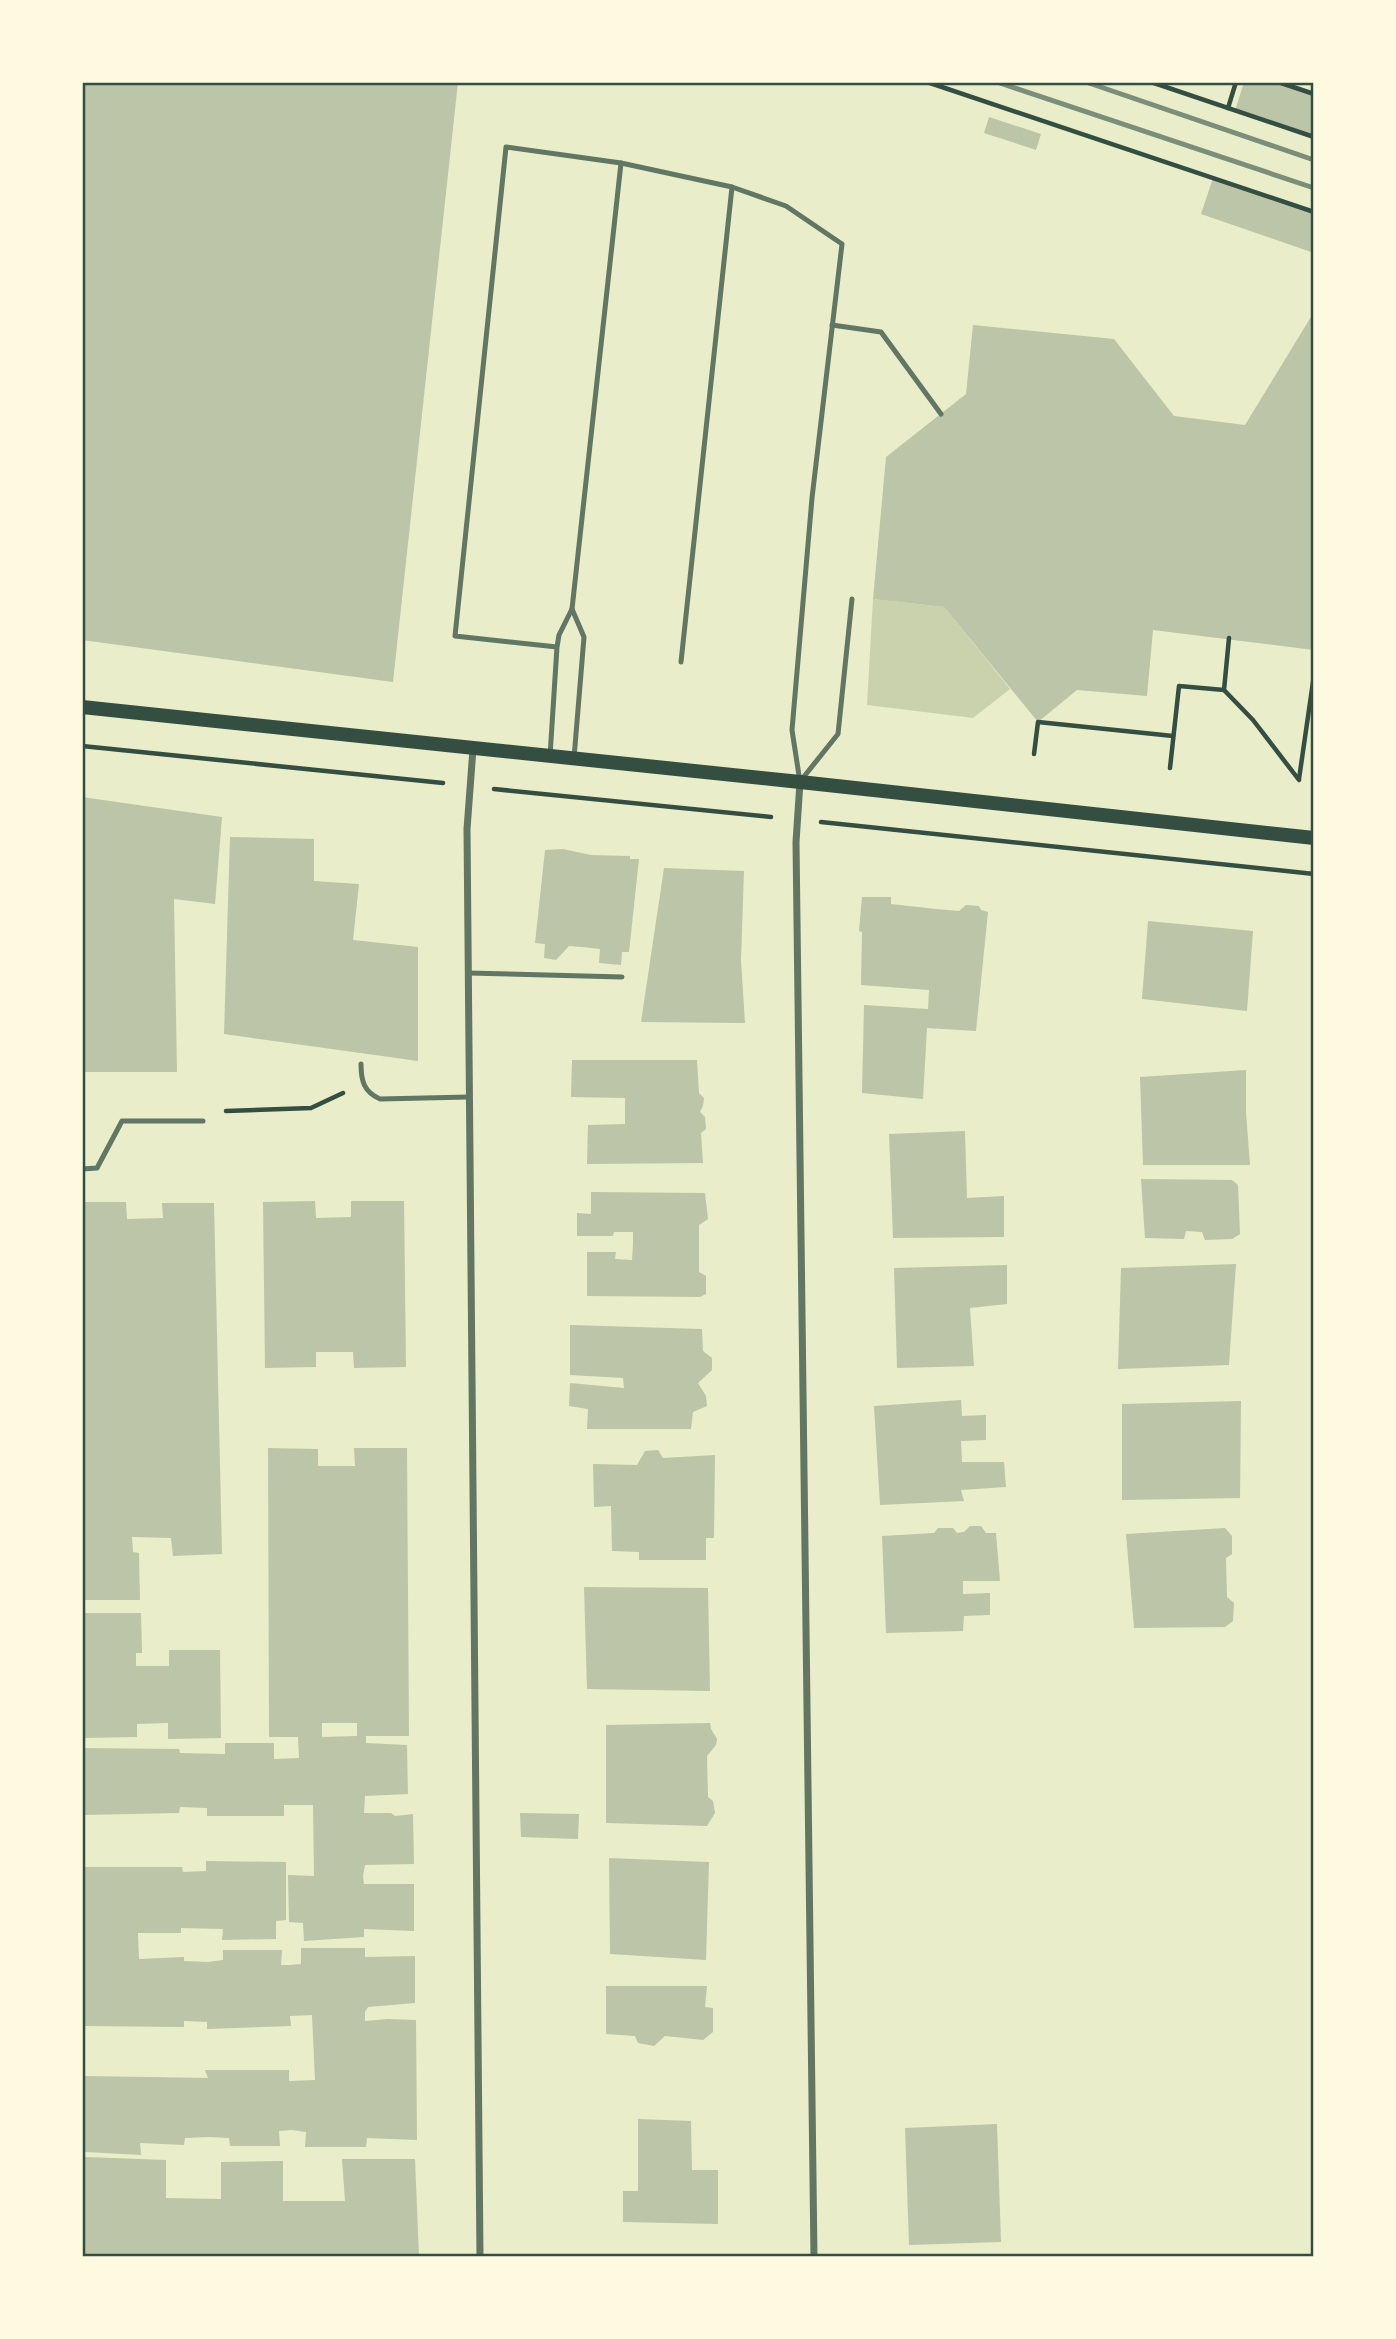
<svg xmlns="http://www.w3.org/2000/svg" width="1396" height="2339" viewBox="0 0 1396 2339" font-family="'Sofia Sans Condensed',sans-serif">
  <style>
    .green { fill: #cad2ad }
    .building { fill: #bcc5a7; fill-rule: evenodd }
    .lines { fill: none; stroke-linecap: round; stroke-linejoin: round }
    .path { stroke: #344e41; stroke-width: 4.5 }
    .service { stroke: #617663; stroke-width: 5 }
    .minor { stroke: #617663; stroke-width: 7 }
    .secondary { stroke: #344e41; stroke-width: 14 }
    .rail { stroke: #7c8e77; stroke-width: 5 }
    .neatline { fill: none; stroke: #344e41; stroke-width: 2.5 }
  </style>
  <rect width="100%" height="100%" fill="#e9edc9"/>
  <polygon class="green" points="873,599 944,607 1010,689 973,718 867,705"/>
  <g class="building">
    <polygon points="82,82 458,82 393,682 82,640"/>
    <polygon points="1244,82 1278,82 1314,94 1314,137 1235,111"/>
    <polygon points="989,117 1041,134 1036,150 984,133"/>
    <polygon points="1213,178 1314,212 1314,253 1201,214"/>
    <polygon points="1314,312 1314,650 1153,630 1147,696 1077,690 1038,722 944,607 873,599 886,457 966,394 973,325 1114,339 1174,416 1245,425"/>
    <polygon points="82,797 222,817 215,904 174,899 177,1072 82,1072"/>
    <polygon points="230,837 314,839 314,881 359,884 353,940 418,947 418,1061 224,1034"/>
    <polygon points="563,849 591,855 630,856 630,859 639,859 629,952 622,952 621,965 599,963 600,949 582,947 569,946 556,960 544,958 545,944 535,943 545,850"/>
    <polygon points="664,868 744,871 741,960 745,1023 641,1022"/>
    <polygon points="862,897 891,897 891,904 936,909 959,911 966,905 979,906 981,910 988,912 976,1031 927,1028 923,1099 862,1093 864,1005 928,1009 929,990 861,985 862,932 859,931"/>
    <polygon points="1148,921 1253,931 1247,1011 1142,999"/>
    <polygon points="572,1060 697,1060 699,1093 704,1098 703,1106 700,1112 705,1117 706,1129 701,1133 703,1163 587,1164 588,1125 625,1124 625,1098 571,1097"/>
    <polygon points="1246,1070 1246,1112 1250,1165 1143,1165 1140,1077"/>
    <polygon points="965,1131 967,1198 1004,1196 1004,1237 893,1238 889,1134"/>
    <polygon points="1141,1179 1232,1180 1238,1185 1240,1234 1232,1239 1205,1240 1202,1232 1186,1231 1184,1239 1145,1238"/>
    <polygon points="591,1192 705,1193 708,1219 699,1225 699,1272 706,1276 706,1294 700,1297 587,1296 587,1252 616,1252 615,1259 632,1260 633,1244 633,1232 614,1232 613,1236 577,1236 577,1213 591,1214"/>
    <polygon points="315,1201 316,1218 351,1217 351,1201 404,1201 406,1367 354,1368 353,1352 316,1352 316,1367 265,1368 263,1202"/>
    <polygon points="82,1202 126,1202 127,1219 163,1218 162,1203 214,1203 222,1554 173,1556 171,1538 132,1537 133,1552 139,1553 140,1600 82,1600"/>
    <polygon points="1236,1264 1229,1365 1118,1369 1121,1268"/>
    <polygon points="1007,1265 1007,1304 970,1308 974,1366 897,1368 894,1268"/>
    <polygon points="570,1325 702,1329 703,1351 712,1358 712,1370 698,1383 706,1396 707,1406 693,1412 691,1429 587,1429 588,1409 569,1406 570,1383 624,1388 623,1378 570,1375"/>
    <polygon points="961,1400 962,1416 986,1415 986,1440 961,1441 962,1462 1004,1462 1006,1487 961,1490 964,1501 880,1505 874,1406"/>
    <polygon points="1241,1401 1240,1498 1122,1500 1122,1404"/>
    <path d="M 268,1448 L 318,1449 L 318,1466 L 355,1466 L 354,1448 L 407,1448 L 409,1736 L 366,1736 L 366,1743 L 407,1745 L 408,1794 L 365,1796 L 364,1813 L 391,1813 L 395,1816 L 413,1814 L 414,1864 L 365,1865 L 363,1876 L 364,1884 L 414,1884 L 414,1931 L 364,1929 L 364,1937 L 304,1941 L 303,1923 L 289,1922 L 288,1875 L 314,1876 L 313,1805 L 284,1805 L 284,1816 L 207,1816 L 207,1808 L 180,1807 L 179,1813 L 84,1815 L 83,1748 L 179,1749 L 180,1753 L 225,1754 L 225,1743 L 274,1743 L 274,1759 L 299,1758 L 298,1737 L 269,1737 ZM 322,1723 L 357,1723 L 357,1736 L 322,1737 Z"/>
    <polygon points="658,1450 663,1458 715,1455 714,1538 706,1538 706,1560 639,1560 639,1552 612,1551 611,1506 594,1507 593,1464 637,1465 645,1451"/>
    <polygon points="970,1526 981,1526 986,1533 996,1533 1000,1581 963,1581 963,1594 990,1593 990,1615 964,1616 963,1631 886,1633 882,1536 934,1533 938,1528 953,1528 957,1533 964,1532"/>
    <polygon points="1225,1528 1232,1536 1232,1554 1226,1558 1227,1597 1234,1603 1233,1621 1225,1627 1134,1628 1126,1534"/>
    <polygon points="584,1587 708,1588 710,1691 587,1689"/>
    <polygon points="82,1613 141,1613 142,1653 136,1653 136,1666 169,1666 169,1650 220,1650 221,1738 168,1739 168,1723 137,1724 137,1737 82,1738"/>
    <polygon points="710,1723 711,1729 717,1739 716,1745 707,1756 708,1797 713,1801 715,1813 707,1826 606,1823 606,1725"/>
    <polygon points="520,1813 579,1814 578,1839 521,1837"/>
    <polygon points="609,1858 709,1862 706,1960 610,1954"/>
    <polygon points="206,1861 286,1862 286,1920 276,1921 276,1939 222,1940 223,1929 181,1928 181,1933 138,1933 139,1959 184,1957 184,1961 208,1962 223,1960 223,1950 282,1950 281,1965 289,1965 301,1964 301,1948 365,1948 365,1957 415,1956 415,2003 368,2007 365,2012 365,2021 388,2019 416,2020 417,2140 367,2138 366,2147 305,2147 306,2132 292,2130 279,2131 280,2146 230,2146 229,2138 209,2137 185,2138 184,2145 140,2143 141,2155 85,2152 84,2076 208,2078 205,2070 289,2070 289,2081 315,2080 312,2015 290,2016 291,2026 207,2029 207,2022 184,2021 184,2027 85,2026 83,1867 182,1867 183,1872 206,1871"/>
    <polygon points="606,1986 707,1986 705,2007 713,2008 713,2032 703,2040 665,2036 654,2046 638,2043 635,2036 606,2034"/>
    <polygon points="638,2119 691,2121 692,2170 718,2170 718,2224 623,2222 623,2191 638,2191"/>
    <polygon points="997,2124 1001,2242 909,2245 905,2128"/>
    <polygon points="85,2157 166,2160 166,2198 221,2199 221,2162 283,2161 283,2201 345,2201 342,2159 415,2159 419,2257 84,2257"/>
  </g>
  <g class="lines">
    <g class="path">
      <polyline points="927,82 1314,212"/>
      <polyline points="1151,82 1314,137"/>
      <polyline points="1278,82 1314,94"/>
      <polyline points="1228,108 1236,82"/>
      <polyline points="1224,690 1253,720 1299,780"/>
      <polyline points="82,746 443,783"/>
      <polyline points="1034,754 1038,722 1173,736"/>
      <polyline points="1170,768 1179,686 1224,690 1229,638"/>
      <polyline points="1299,779 1314,675"/>
      <polyline points="494,789 771,817"/>
      <polyline points="821,822 1314,874"/>
      <polyline points="226,1111 311,1108 343,1093"/>
    </g>
    <g class="service">
      <polyline points="621,163 732,187 681,662"/>
      <polyline points="732,187 786,206 842,244 812,498 792,730 800,782"/>
      <polyline points="832,325 881,332 941,414"/>
      <polyline points="572,609 584,637 574,758"/>
      <polyline points="550,756 557,647 559,635 572,609 621,163 506,147 455,636 557,647"/>
      <polyline points="802,779 838,734 852,599"/>
      <polyline points="468,973 622,977"/>
      <path d="M 361,1064 C 361,1081 364,1092 380,1099 L 469,1097"/>
      <polyline points="82,1169 97,1168 122,1121 203,1121"/>
    </g>
    <g class="minor">
      <polyline points="473,749 467,829 480,2257"/>
      <polyline points="800,782 796,842 814,2257"/>
    </g>
    <polyline class="secondary" points="82,707 800,782 1314,838"/>
    <g class="rail">
      <polyline points="997,82 1314,188"/>
      <polyline points="1086,82 1314,160"/>
    </g>
  </g>
  <rect width="1396" height="2339" fill="none" stroke="#fefae0" stroke-width="168"/>
  <rect x="84" y="84" width="1228" height="2171" class="neatline"/>
</svg>
